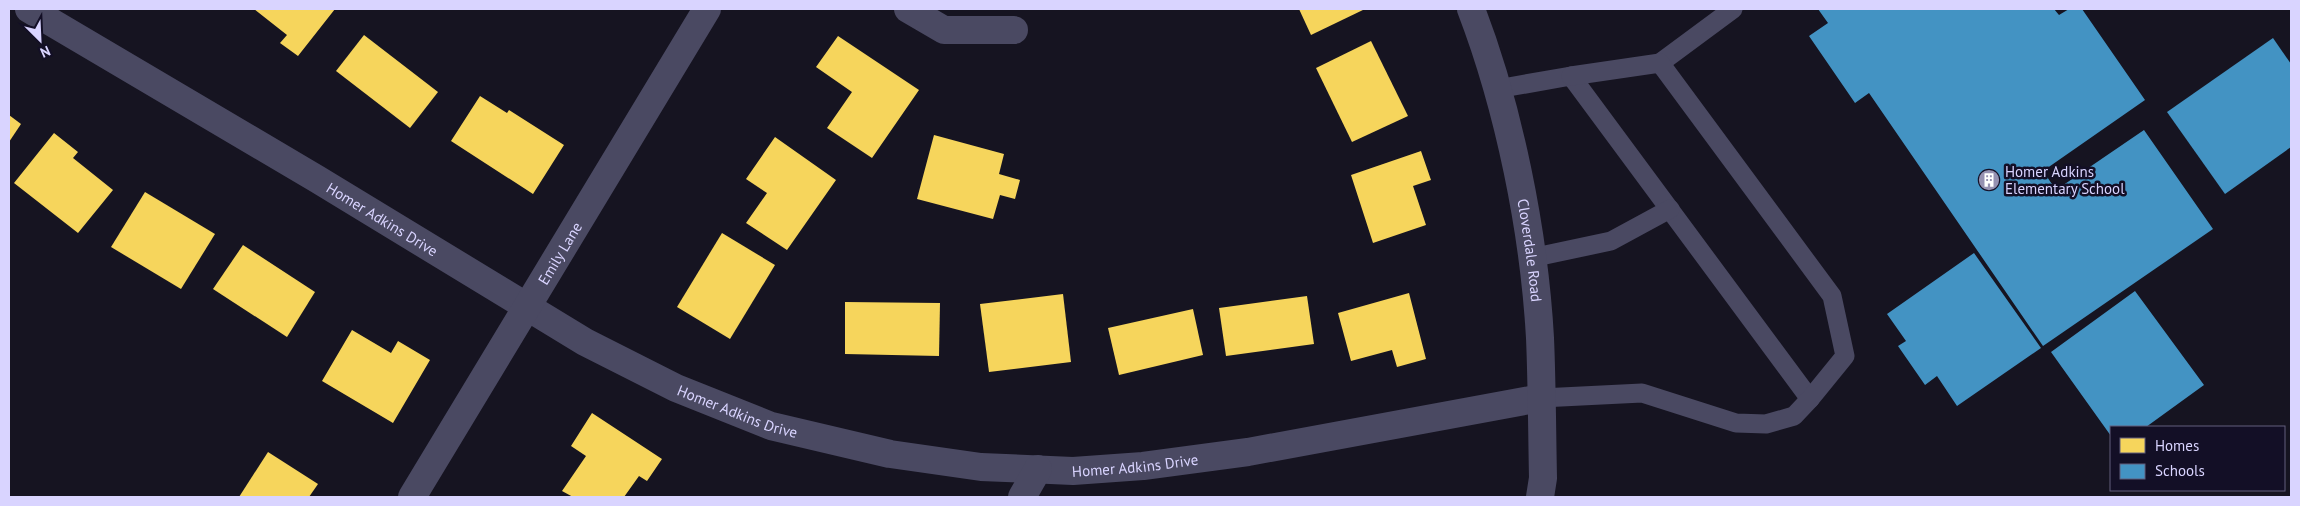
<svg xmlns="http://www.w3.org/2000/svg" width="2300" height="506" viewBox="0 0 2300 506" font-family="'PT Sans',sans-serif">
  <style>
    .homes { fill: #f6d55c }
    .schools { fill: #4393c3 }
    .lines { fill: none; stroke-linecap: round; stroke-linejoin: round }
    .lane { stroke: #4a4962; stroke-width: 19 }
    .street { stroke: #4a4962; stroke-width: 28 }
    .labels { text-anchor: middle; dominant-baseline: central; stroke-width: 5; stroke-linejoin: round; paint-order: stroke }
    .poi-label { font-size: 15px; fill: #d9d4ff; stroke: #130f26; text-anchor: start }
    .street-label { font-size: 15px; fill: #d9d4ff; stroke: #130f26 }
  </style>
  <rect width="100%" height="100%" fill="#161421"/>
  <g class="homes">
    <polygon points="254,9 335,9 298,56 280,43 287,35"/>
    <polygon points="1299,9 1365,9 1311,35"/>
    <polygon points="364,35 438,92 410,128 336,71"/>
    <polygon points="838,36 919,90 872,158 827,128 852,92 816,67"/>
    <polygon points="1371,41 1408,116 1352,142 1316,68"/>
    <polygon points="480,96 507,113 509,110 564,145 533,194 451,141"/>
    <polygon points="9,115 21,124 9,142"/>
    <polygon points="54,133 78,152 73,158 113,190 78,233 14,183"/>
    <polygon points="934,135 1004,154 999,174 1020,180 1015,199 1000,195 993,219 917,199"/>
    <polygon points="775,137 836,180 787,250 746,223 767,193 746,179"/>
    <polygon points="1421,151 1431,180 1413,186 1426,225 1373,243 1351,175"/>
    <polygon points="145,192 215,234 181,289 111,247"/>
    <polygon points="722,233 775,265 730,339 677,307"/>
    <polygon points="243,245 315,292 287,337 213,289"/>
    <polygon points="1409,293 1426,359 1397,367 1392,350 1351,361 1338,313"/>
    <polygon points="1063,294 1071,362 989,372 980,304"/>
    <polygon points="1307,296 1314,344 1226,356 1219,308"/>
    <polygon points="845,302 940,303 939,356 845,354"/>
    <polygon points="1193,309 1203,355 1119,375 1108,328"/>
    <polygon points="352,330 391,353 398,341 430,360 393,423 322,381"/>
    <polygon points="592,413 662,459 647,481 639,476 624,497 573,497 562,491 586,456 571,446"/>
    <polygon points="268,452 318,484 309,497 239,497"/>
  </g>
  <g class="schools">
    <polygon points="1818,9 2054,9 2059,15 2069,9 2082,9 2145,100 2043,171 2056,190 2144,130 2213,229 2043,346 1869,93 1855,103 1809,36 1828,23"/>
    <polygon points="2273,38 2291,64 2291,147 2225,194 2167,112"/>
    <polygon points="1974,253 2041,348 1957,406 1937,376 1925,385 1898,346 1906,341 1887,314"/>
    <polygon points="2135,291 2204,385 2146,427 2111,427 2111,436 2051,352"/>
  </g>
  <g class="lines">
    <g class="lane">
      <polyline points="1660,63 1733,9"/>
      <polyline points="1497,89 1571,76 1810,399"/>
      <polyline points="1531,258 1611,241 1670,209"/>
      <polyline points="1541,398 1642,393 1736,423 1766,424 1794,416 1810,399 1845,356 1832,296 1660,63 1571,76"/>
    </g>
    <g class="street">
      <path id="s1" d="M 29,9 L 317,179 L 585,342 L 676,388 L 771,426 L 890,454 L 981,467 L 1073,471 L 1143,466 L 1248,452 L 1541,398"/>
      <polyline points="908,9 944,30 1014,30"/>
      <path id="s2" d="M 1471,9 C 1509,108 1534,231 1540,338 C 1542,384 1542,431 1543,478 L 1540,497"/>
      <path id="s3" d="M 412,497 L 707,9"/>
      <polyline points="1022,497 1038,469"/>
    </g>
  </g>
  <defs>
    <g id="building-disc" transform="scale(1.125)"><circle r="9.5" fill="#9591b1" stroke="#130f26"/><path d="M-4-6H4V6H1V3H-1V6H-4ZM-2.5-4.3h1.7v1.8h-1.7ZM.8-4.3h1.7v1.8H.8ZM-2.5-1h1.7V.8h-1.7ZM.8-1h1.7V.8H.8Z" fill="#fff"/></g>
  </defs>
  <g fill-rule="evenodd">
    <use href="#building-disc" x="1989" y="180"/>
  </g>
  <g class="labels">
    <g class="poi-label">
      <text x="2005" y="171">Homer Adkins<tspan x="2005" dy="17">Elementary School</tspan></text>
    </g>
    <g class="street-label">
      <text stroke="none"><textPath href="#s1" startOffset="411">Homer Adkins Drive</textPath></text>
      <text stroke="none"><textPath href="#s2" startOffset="249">Cloverdale Road</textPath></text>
      <text stroke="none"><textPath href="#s3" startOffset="285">Emily Lane</textPath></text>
      <text stroke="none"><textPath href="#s1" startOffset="816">Homer Adkins Drive</textPath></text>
      <text stroke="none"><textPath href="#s1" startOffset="1221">Homer Adkins Drive</textPath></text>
    </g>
  </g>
  <rect width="2300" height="506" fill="none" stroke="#d9d4ff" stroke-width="20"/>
  <rect x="2110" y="426" width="175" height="65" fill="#130f26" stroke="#625e7d"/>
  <rect x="2120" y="438" width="25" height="15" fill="#f6d55c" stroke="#625e7d"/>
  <text x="2155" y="451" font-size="15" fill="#d9d4ff">Homes</text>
  <rect x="2120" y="464" width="25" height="15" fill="#4393c3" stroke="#625e7d"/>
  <text x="2155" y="476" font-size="15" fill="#d9d4ff">Schools</text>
  <g transform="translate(40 40) rotate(156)" stroke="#130f26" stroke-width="4" paint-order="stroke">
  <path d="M0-4L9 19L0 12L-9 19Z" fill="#d9d4ff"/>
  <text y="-8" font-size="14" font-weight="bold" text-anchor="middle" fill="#d9d4ff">N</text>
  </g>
</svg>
